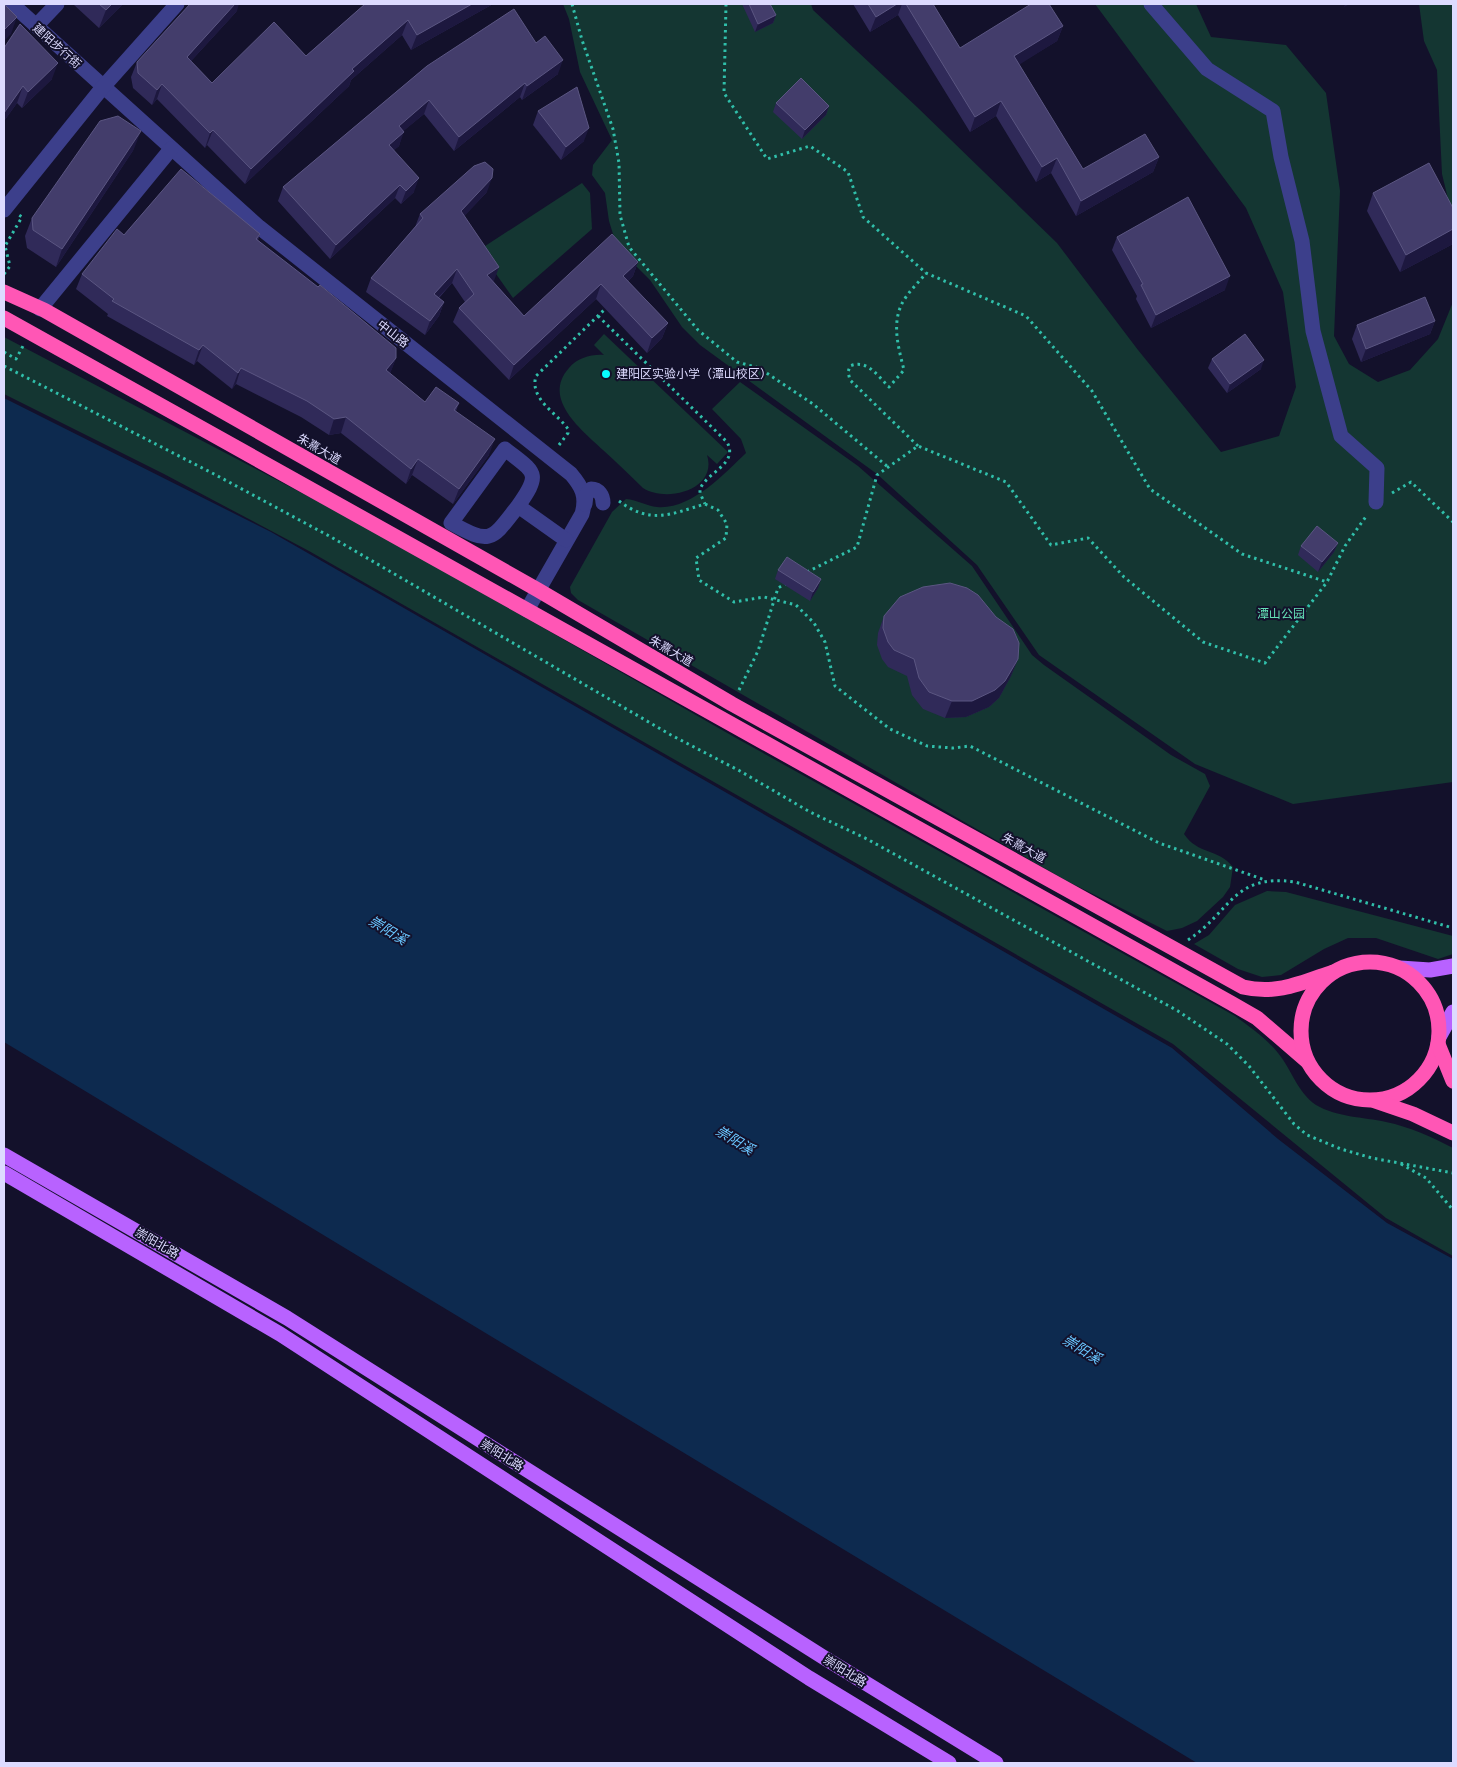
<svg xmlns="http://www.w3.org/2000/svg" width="1457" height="1767" viewBox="0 0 1457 1767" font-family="'DM Sans','Noto Sans SC',sans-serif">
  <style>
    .green { fill: #143632 }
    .water { fill: #0d2a4f }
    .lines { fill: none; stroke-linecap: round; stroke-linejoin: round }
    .path { stroke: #30bfaa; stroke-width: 3; stroke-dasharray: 2.5 4; stroke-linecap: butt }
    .minor { stroke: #3c3f8b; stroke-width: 15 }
    .major { stroke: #b862ff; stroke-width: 15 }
    .highway { stroke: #ff56b5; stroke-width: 15 }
    .wall { fill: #302a59 }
    .shaded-wall { fill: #1d183f }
    .building { fill: #433d6b; stroke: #5b5682 }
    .poi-dot { fill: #07fbff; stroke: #13112b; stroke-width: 2 }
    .labels { text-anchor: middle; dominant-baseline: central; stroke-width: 4; stroke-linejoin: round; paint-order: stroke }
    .street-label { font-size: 12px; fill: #dddbff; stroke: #13112b }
    .poi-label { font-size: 12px; fill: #dddbff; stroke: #13112b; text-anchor: start }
    .park-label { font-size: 12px; fill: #65e2b8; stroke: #13112b }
    .water-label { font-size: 14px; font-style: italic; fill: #69c6ff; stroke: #13112b }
  </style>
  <rect width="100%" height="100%" fill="#13112b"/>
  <g class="green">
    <polygon points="563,4 811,4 813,10 917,107 1057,243 1138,350 1221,452 1279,436 1296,387 1283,292 1246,208 1095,4 1196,4 1211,37 1286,45 1326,93 1340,191 1334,336 1349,364 1378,382 1410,370 1438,339 1453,302 1453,782 1293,804 1195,764 1039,655 977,565 877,474 700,345 682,327 650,280 617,247 609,221 605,193 592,175 593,165 612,140 580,72 569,19"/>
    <polygon points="1419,4 1453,4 1453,219 1442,174 1437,70 1424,41"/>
    <polygon points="582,183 590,193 592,229 513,298 479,250"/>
    <path d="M 604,334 L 728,452 L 717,464 L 707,455 C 718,490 666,503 643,488 C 630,475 617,463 603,450 C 583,431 541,399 569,368 C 577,358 592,354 604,355 L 594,345 Z"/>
    <path d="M 4,337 L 363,525 L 736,738 L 1235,1016 C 1251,1028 1266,1038 1278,1053 C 1292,1070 1297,1092 1316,1105 C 1336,1117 1363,1117 1386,1122 C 1410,1127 1432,1137 1453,1148 L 1453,1256 L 1386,1218 L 1173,1044 L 309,551 L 164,474 L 4,394 Z"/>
    <path d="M 740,382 L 858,466 L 972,566 L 1032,655 L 1044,665 L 1171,755 L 1205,774 L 1210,786 L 1184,834 C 1198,855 1218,848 1233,867 L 1230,887 L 1223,897 L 1197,921 L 1182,928 L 1167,931 L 1067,881 L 578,600 L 571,593 L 570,587 L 612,512 L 626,499 C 637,500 647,506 657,507 C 691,510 724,474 746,453 L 741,439 L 712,409 Z"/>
    <polygon points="1267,891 1286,892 1453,936 1453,954 1438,959 1376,938 1348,938 1324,949 1281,975 1262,977 1238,969 1194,944 1209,935 1235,905"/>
  </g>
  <polygon class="water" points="4,398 271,532 1172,1048 1278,1139 1387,1223 1453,1259 1453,1763 1197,1763 4,1042"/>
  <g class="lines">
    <g class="path">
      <polyline points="572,4 582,40 613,129 619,163 620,215 629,247 698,330 737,362 759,368 813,404 888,467"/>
      <polyline points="726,4 724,93 767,159 810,146 848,172 863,217 926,273 1026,316 1092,391 1150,489 1242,554 1327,582"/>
      <polyline points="4,274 10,266 5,246 22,217 19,215"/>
      <path d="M 598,316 L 727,442 C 739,464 707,472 700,489 L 700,493 L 705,504"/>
      <polyline points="4,352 16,359 23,346"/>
      <polyline points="4,366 214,474 331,537 671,735 740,771 810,812 867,839 1178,1011 1227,1044 1249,1066 1294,1124 1307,1135 1341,1149 1372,1158 1453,1173"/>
      <path d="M 559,445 L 568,433 L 568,429 C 557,413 529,399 536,376 L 605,309"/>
      <path d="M 918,446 L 850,380 L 848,372 L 850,366 C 867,359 877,375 889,387 L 904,370 C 898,346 890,319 906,297 C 912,288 920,281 926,273"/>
      <polyline points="1392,493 1411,482 1453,522"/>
      <path d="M 619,501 C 651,525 671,514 705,504 L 718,510 L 727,524 L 726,538 L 696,558 L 699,580 L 734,602 L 764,597 L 796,605 L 814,623 L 825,642 L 835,686 L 890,729 L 927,746 L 953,748 L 970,746 L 1159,843 L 1265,880"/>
      <polyline points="807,572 857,547 877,475 918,446 1006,482 1051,545 1088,538 1124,577 1203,642 1265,663 1327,582 1345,546 1367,515"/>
      <polyline points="739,690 758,651 778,588 787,583"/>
      <path d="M 1188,940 C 1231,912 1233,873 1295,882 L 1453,928"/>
      <polyline points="1401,1164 1426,1178 1453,1210"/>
    </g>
    <g class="minor">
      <path d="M 12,4 L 259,227 L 571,474 C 582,487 587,496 582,514 L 527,610"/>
      <polyline points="1151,4 1207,69 1273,111 1281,157 1302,241 1313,331 1341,436 1377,468 1376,502"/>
      <polyline points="36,26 57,4"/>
      <polyline points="4,210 103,87 177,4"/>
      <polyline points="40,309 171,149"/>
      <path d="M 585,504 L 586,495 L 591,489 C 599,489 603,496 603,503"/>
      <path d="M 518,506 C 491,541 491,545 451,523 L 505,449 C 535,473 542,472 518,506 L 566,540"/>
    </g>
    <g class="major">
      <polyline points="1400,968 1430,970 1453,966"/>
      <polyline points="1439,1037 1453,1012"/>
      <polyline points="4,1155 287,1318 823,1657 996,1763"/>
      <polyline points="4,1173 280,1334 809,1678 949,1763"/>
    </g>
    <g class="highway">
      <path d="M 4,292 L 44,310 L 538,590 L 732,704 L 1243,987 C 1277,995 1301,983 1333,972"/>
      <polyline points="4,318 1231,1003 1257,1018 1307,1061"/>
      <circle cx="1370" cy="1031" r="69"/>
      <polyline points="1438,1044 1453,1081"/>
      <polyline points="1375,1101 1413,1114 1453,1133"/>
    </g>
  </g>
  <g class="wall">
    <polygon points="73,4 123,4 99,28"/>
    <polygon points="365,4 493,4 411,50 402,35 351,80 349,86 245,184 207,145 205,148 157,99 152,105 133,88 131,77 137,62 237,11 191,61 212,83 306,56"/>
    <polygon points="742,4 770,4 776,15 773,23 755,32"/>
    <polygon points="853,4 933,4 960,48 1063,26 1057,41 1019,64 1083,169 1159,157 1153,172 1076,216 1051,173 1036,182 996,116 970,132 898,15 870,32"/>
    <polygon points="536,43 558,74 522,100 520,97 454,151 424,114 403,131 399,146 394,150 414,192 401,204 395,198 330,259 278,201 283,187 427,66"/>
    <polygon points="4,48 52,79 22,108 17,103 4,121"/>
    <polygon points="776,103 829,106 826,115 802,139 773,112"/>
    <polygon points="538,111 584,141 561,160 533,125"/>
    <polygon points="134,149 56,267 27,248 25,236 32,218"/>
    <polygon points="487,192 464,216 499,267 493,281 524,316 638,262 633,276 628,281 668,323 662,338 647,353 596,299 509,380 453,322 459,308 465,302 452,283 439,298 444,302 439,316 425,335 366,292 371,278 415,227 420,214"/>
    <polygon points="1373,193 1453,208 1453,244 1400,272 1367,211"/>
    <polygon points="260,234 258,240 396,358 390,373 425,402 459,403 456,411 489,455 453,504 412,475 406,484 341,433 329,435 301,417 236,384 232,389 197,361 194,365 107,316 108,314 76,289 82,274 124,235"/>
    <polygon points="1117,237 1225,290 1151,328 1136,299 1137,296 1112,250"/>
    <polygon points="1435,321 1430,334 1361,362 1352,339 1357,325"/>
    <polygon points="1212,359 1261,369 1227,393 1208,368"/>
    <polygon points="1338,543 1334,552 1318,572 1298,555 1301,546"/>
    <polygon points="778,570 821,579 818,588 810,601 775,579"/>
    <polygon points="884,616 996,617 1018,659 1011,676 999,698 989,707 966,717 945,718 923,709 912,695 907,676 888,667 882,659 877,645 878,633"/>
  </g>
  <g class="shaded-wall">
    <polygon points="112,4 123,4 99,28 106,10"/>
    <polygon points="235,4 239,4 237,11 181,72 187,57"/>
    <polygon points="472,4 493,4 411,50 417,35"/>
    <polygon points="897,4 902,4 898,15 870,32 876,17"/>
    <polygon points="1345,4 1350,4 1344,7"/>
    <polygon points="776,15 773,23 755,32 758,24"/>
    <polygon points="17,17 11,34 4,41 4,30"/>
    <polygon points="408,20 402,35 351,80 349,86 245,184 251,169 352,69"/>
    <polygon points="1063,26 1057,41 1009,71 1014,56"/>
    <polygon points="563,60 558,74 522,100 527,86"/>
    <polygon points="58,63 52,79 22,108 28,92"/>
    <polygon points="525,83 520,97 454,151 459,137"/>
    <polygon points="162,84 157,99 152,105 157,90"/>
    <polygon points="23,86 17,103 4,121 4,113"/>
    <polygon points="429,100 424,114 394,139 399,126"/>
    <polygon points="1001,101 996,116 970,132 975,117"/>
    <polygon points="829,106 826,115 802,139 805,130"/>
    <polygon points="589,128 584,141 561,160 566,147"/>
    <polygon points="213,130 207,145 205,148 210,133"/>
    <polygon points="141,131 134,149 56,267 62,249"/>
    <polygon points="404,132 399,146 384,159 389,145"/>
    <polygon points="1159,157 1153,172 1076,216 1081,201"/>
    <polygon points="1057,158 1051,173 1036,182 1042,167"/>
    <polygon points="419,178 414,192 401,204 406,191"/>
    <polygon points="492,178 487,192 455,226 461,211"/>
    <polygon points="400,185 395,198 330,259 336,245"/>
    <polygon points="1453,229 1453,244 1400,272 1406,255"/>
    <polygon points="638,262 633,276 618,290 623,276"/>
    <polygon points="499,267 494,281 482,289 487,275"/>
    <polygon points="457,269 452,283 428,308 434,294"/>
    <polygon points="1230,276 1225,290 1151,328 1156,315"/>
    <polygon points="601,284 596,299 509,380 514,365"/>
    <polygon points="444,302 439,316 425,335 430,321"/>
    <polygon points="1435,321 1430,334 1361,362 1366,349"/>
    <polygon points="668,323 662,338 647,353 652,338"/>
    <polygon points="203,345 197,361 194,365 199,350"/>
    <polygon points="396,358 390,374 386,370"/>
    <polygon points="1264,360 1261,369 1227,393 1230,384"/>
    <polygon points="241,368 236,384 232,389 238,373"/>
    <polygon points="346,417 341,433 329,435 334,419"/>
    <polygon points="495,439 489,455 453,504 459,489"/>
    <polygon points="418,459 412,475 406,484 411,469"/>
    <polygon points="1338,543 1334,552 1318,572 1322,562"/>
    <polygon points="821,579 818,588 810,601 813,592"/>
    <polygon points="1018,659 1011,676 999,698 989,707 966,717 945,718 952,701"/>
  </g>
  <g class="building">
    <polygon points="4,4 17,17 4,30"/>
    <polygon points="99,4 112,4 106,10"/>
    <polygon points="190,4 235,4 187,57 212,83 274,22 306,56 365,4 472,4 417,35 408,20 352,69 354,71 251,169 213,130 210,133 162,84 157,90 138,73 137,62"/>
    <polygon points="749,4 770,4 776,15 758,24"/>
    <polygon points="868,4 897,4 876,17"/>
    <polygon points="906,4 933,4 960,48 1031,4 1049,4 1063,26 1014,56 1083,169 1145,134 1159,157 1081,201 1057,158 1042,167 1001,101 975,117"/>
    <polygon points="514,9 536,43 545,36 563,60 527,86 525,83 459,137 429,100 399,126 404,132 389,145 419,178 406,191 400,185 336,245 283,187 427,66"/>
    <polygon points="20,24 58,63 28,92 23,86 4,113 4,48"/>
    <polygon points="801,78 829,106 805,130 776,103"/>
    <polygon points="577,87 589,128 566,147 538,111"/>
    <polygon points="118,116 141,131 62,249 33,230 32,218 100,121"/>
    <polygon points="485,162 493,169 492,178 461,211 499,267 487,275 524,316 612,234 638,262 623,276 668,323 652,338 601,284 514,365 459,308 474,294 457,269 434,294 444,302 430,321 371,278 423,218 420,214 474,166"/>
    <polygon points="1429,163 1453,208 1453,229 1406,255 1373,193"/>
    <polygon points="181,169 260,234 256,239 318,287 320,285 396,348 396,358 386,370 425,402 436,387 459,403 454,410 495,439 459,489 418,459 411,469 346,417 334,419 307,401 241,368 238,373 203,345 199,350 112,301 114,299 82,274 117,229 124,235"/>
    <polygon points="1188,197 1230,276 1156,315 1141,285 1143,284 1117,237"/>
    <polygon points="1425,297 1435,321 1366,349 1357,325"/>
    <polygon points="1245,334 1264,360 1230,384 1212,359"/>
    <polygon points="1317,526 1338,543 1322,562 1301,546"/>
    <polygon points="787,557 821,579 813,592 778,570"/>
    <polygon points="950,583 967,588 978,595 996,617 1013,629 1019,643 1018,659 1005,681 995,690 972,701 952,701 929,692 919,678 914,659 894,650 888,642 883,628 884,616 900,597 923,587"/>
  </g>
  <circle class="poi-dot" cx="606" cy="374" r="5"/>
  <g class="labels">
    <g class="street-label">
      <text transform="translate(57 46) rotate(42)">建阳步行街</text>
      <text transform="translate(393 334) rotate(38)">中山路</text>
      <text transform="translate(319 449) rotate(30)">朱熹大道</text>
      <text transform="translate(671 651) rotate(30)">朱熹大道</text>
      <text transform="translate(1024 848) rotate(29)">朱熹大道</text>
      <text transform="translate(157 1243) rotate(30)">崇阳北路</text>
      <text transform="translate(502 1455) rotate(32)">崇阳北路</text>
      <text transform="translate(845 1671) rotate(32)">崇阳北路</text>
    </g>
    <g class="poi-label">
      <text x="616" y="374">建阳区实验小学（潭山校区）</text>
    </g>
    <g class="park-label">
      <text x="1281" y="614">潭山公园</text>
    </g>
    <g class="water-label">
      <text transform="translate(388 930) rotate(31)">崇阳溪</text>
      <text transform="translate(735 1140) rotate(31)">崇阳溪</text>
      <text transform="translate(1082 1349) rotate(31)">崇阳溪</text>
    </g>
  </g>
  <rect width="1457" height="1767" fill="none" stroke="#dddbff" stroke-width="10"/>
</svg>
